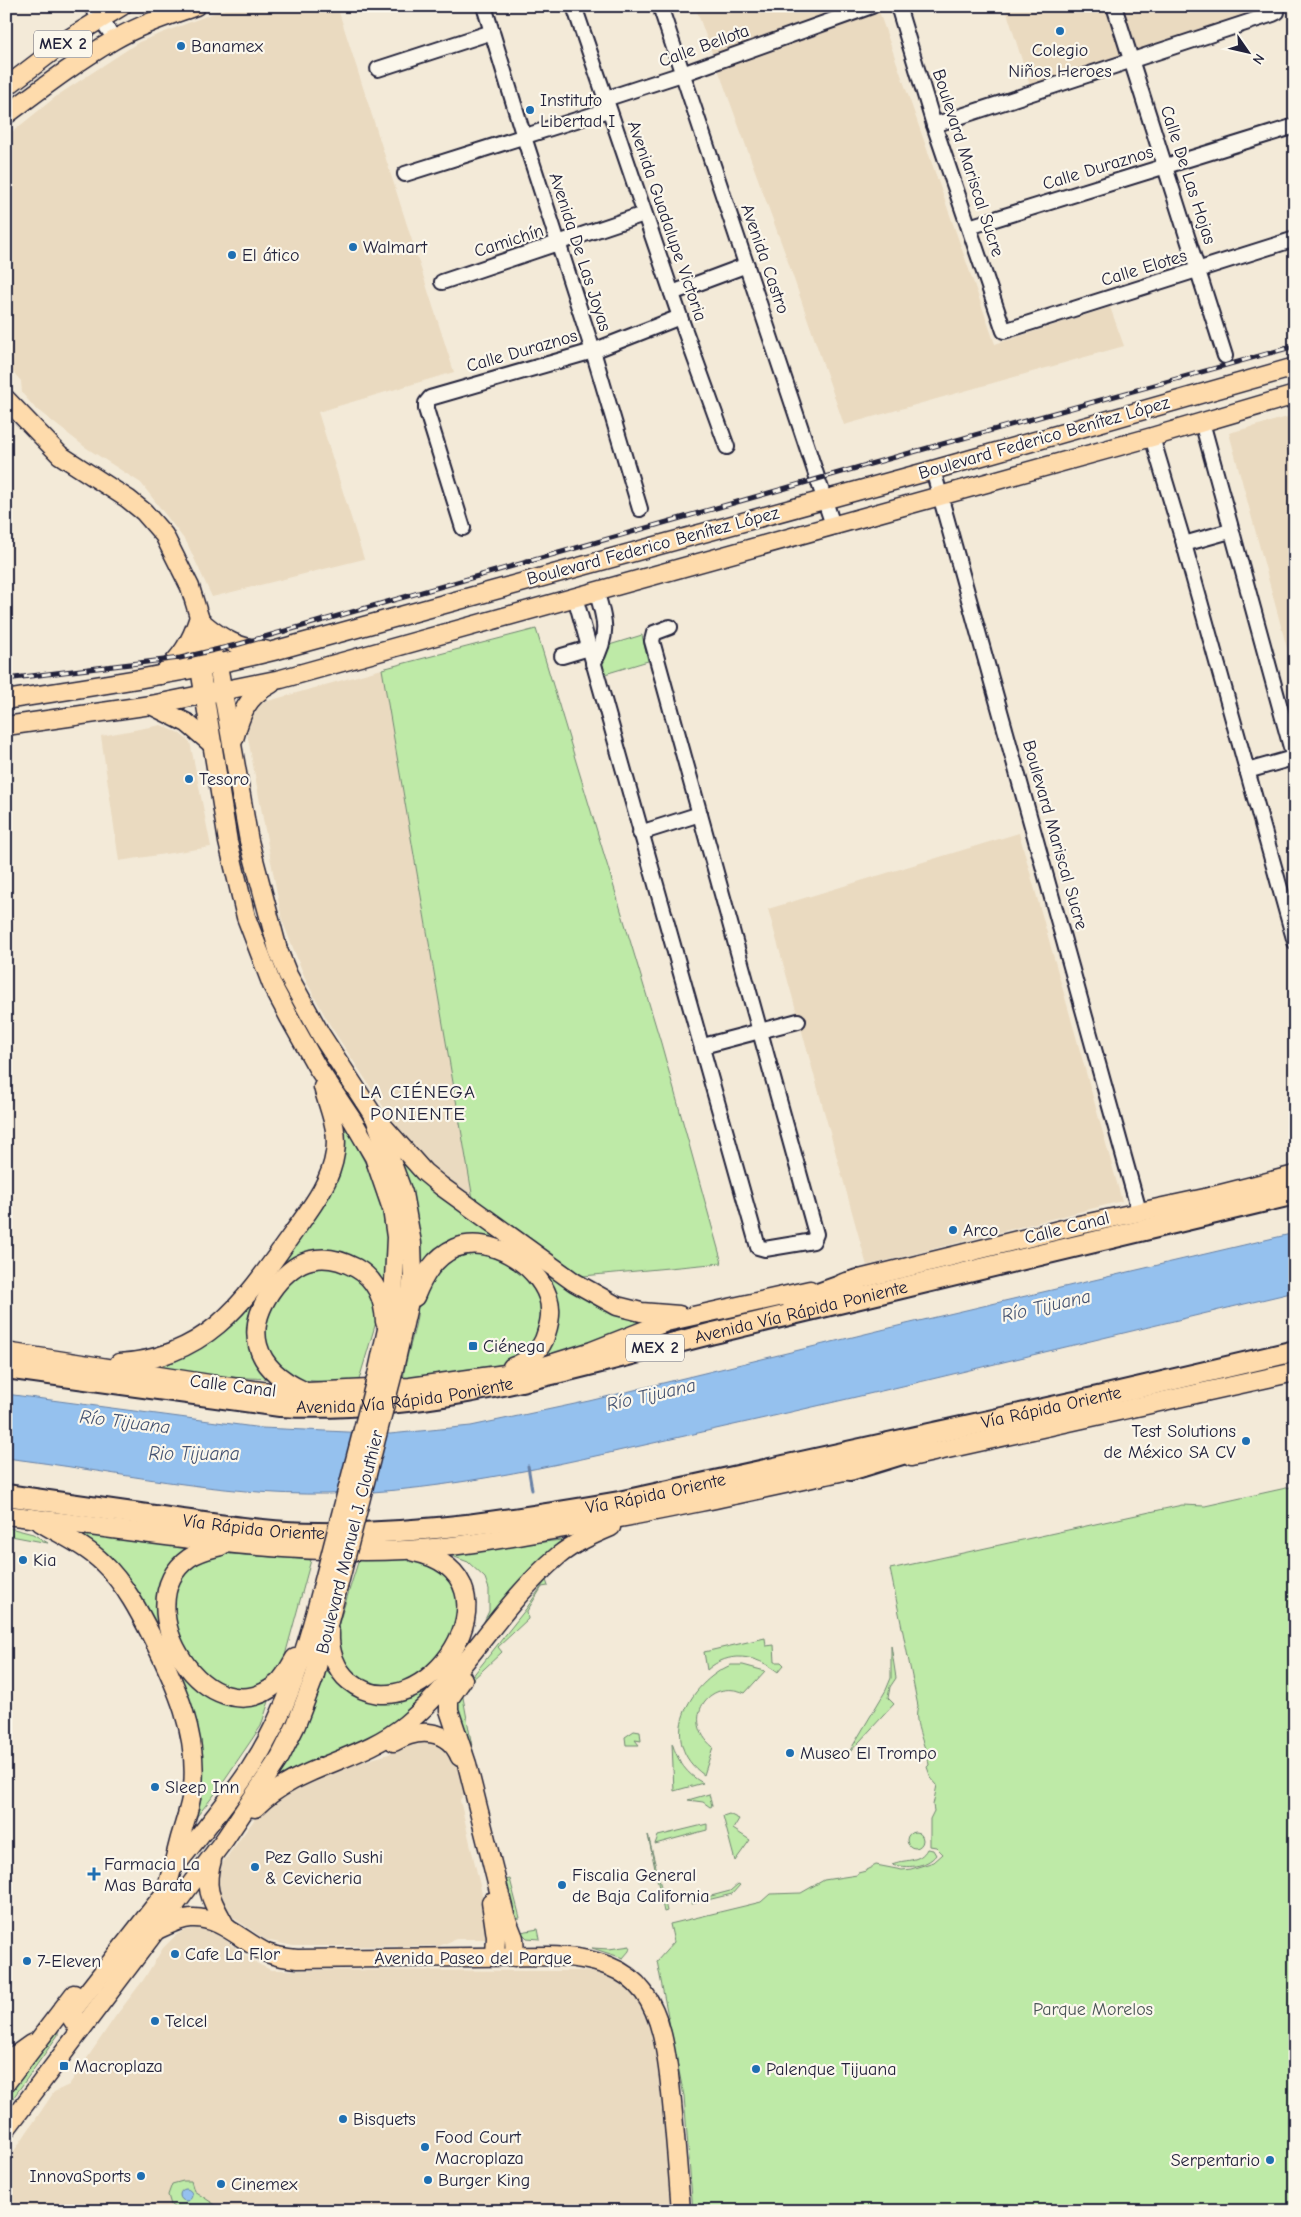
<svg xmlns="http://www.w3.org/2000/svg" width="1301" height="2217" viewBox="0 0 1301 2217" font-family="'Comic Neue',sans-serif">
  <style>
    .built { fill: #eadac0 }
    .green { fill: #beeaa7; stroke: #708671 }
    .water { fill: #95c1ee; stroke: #6781a6 }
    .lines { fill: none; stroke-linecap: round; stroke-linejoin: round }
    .stream { stroke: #6781a6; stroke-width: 3 }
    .minor-casing { stroke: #22223b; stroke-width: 18 }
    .major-casing { stroke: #22223b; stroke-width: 21 }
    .highway-casing { stroke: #22223b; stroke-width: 24 }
    .minor { stroke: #fbf7ec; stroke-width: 14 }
    .major { stroke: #fedbac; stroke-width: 18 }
    .highway { stroke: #fedbac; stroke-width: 20 }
    .rail-casing { stroke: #22223b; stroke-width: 5 }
    .rail { stroke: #fbf7ec; stroke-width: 3; stroke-dasharray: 9; stroke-linecap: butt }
    .major-bridge-casing { stroke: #22223b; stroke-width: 21; stroke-linecap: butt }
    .major-bridge { stroke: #fedbac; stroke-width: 18 }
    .poi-dot { fill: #1f6fb2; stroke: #fbf7ec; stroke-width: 2 }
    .labels { text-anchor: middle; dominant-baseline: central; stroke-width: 4.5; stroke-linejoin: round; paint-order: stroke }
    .shield { fill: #fbf7ec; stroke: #636270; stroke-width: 1 }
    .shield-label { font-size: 16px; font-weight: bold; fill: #22223b }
    .poi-label { font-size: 18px; fill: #22223b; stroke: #fbf7ec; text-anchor: start }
    .street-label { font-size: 18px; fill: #22223b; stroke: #fbf7ec }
    .park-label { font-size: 18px; fill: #495456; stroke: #fbf7ec }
    .neighbourhood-label { font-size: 19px; letter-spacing: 1px; fill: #22223b; stroke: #fbf7ec }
    .water-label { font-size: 19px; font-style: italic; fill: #445271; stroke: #fbf7ec }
  </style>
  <rect width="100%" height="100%" fill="#f3ead8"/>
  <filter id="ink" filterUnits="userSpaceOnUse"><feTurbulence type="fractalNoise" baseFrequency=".02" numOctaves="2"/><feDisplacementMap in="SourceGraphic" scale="10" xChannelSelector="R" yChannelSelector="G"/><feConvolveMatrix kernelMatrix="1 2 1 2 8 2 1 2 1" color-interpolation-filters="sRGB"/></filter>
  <g filter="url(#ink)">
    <g class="built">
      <polygon points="232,6 337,6 454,372 318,412 364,559 212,597 187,543 141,483 85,447 35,408 22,393 21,381 6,364 6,309 13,303 6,294 6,137 58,95 139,42"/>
      <polygon points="695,6 877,6 995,344 1110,307 1124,346 844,425 785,253"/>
      <polygon points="1005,6 1265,6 1266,11 1031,89"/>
      <polygon points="1295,415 1295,678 1229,433"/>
      <polygon points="382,669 473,1199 434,1168 406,1141 331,1027 307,983 282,920 247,733 247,724 254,709 261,703"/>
      <polygon points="161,725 179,733 190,742 211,847 119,861 101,736"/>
      <polygon points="1019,833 1122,1201 867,1266 768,909"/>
      <polygon points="422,1739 433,1742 448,1750 458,1767 464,1794 460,1800 492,1937 488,1939 456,1939 439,1946 293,1946 266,1940 229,1915 222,1905 217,1887 218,1873 221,1865 265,1805 309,1777 389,1754 399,1747"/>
      <polygon points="197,1928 209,1930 220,1936 254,1962 271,1970 581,1971 598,1973 614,1980 627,1989 638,1999 652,2025 664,2096 674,2211 6,2211 6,2163 54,2092 69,2085 115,2017 144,1979 163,1948 175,1936 183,1931"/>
    </g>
    <g class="green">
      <polygon points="536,629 661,1043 722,1263 583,1276 473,1199 382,669"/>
      <polygon points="642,635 648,661 605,674 602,662 606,646"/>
      <polygon points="331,1097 375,1182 389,1232 387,1285 358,1383 206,1376 147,1366 228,1325 336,1174"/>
      <path d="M 401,1156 L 649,1322 L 541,1358 L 403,1381 C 405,1355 417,1331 418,1305 C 421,1255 409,1205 401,1156 Z"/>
      <path d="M 1295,1486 L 1295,2211 L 693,2211 L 684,2096 L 657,1961 L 674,1942 L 670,1924 L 761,1902 L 770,1894 L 801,1893 L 824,1880 L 857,1875 L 858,1873 L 866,1871 L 866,1870 L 876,1865 L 902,1870 L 911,1869 L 934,1862 L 943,1854 L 936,1847 L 930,1846 L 930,1819 L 934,1811 L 933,1805 L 937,1785 L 931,1778 L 927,1767 L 929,1765 C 927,1747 912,1723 918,1706 L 890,1569 L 1182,1505 L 1205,1506 Z"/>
      <polygon points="6,1527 33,1534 48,1543 6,1535"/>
      <polygon points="59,1528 196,1547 168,1572 159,1590 160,1620 192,1681 213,1700 228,1705 251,1703 271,1695 261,1726 214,1795 182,1835 194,1749 140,1609"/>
      <polygon points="571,1539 431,1691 387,1730 278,1777 303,1729 325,1659 327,1671 340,1683 379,1701 394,1701 414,1693 479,1632 489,1611 489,1589 485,1578 468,1562 444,1553"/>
      <polygon points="219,1553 311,1560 278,1681 267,1688 224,1692 190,1667 169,1604 182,1572 204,1556"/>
      <path d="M 401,1557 C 446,1564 441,1566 463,1605 L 451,1648 L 404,1691 L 350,1678 L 334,1639 L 359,1559 Z"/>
      <polygon points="546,1580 548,1586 542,1587 527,1611 528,1619 498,1647 502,1652 468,1684 469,1689 462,1692 474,1757 455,1710 460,1692 526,1609"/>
      <path d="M 765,1638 L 766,1646 L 774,1645 L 775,1662 L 781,1662 L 784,1665 L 778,1672 C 756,1655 729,1650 707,1670 L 704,1652 Z"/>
      <polygon points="891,1645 896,1678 890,1687 888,1698 894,1704 848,1754 886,1690 891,1678"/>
      <path d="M 731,1665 L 743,1665 L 765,1671 L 745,1693 C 707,1677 681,1721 713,1747 L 704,1775 C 657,1742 688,1683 731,1665 Z"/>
      <polygon points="634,1731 640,1732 641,1741 635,1740 639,1745 626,1745 625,1737"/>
      <path d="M 672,1743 C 678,1761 686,1774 703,1783 L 674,1791 Z"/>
      <polygon points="709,1794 712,1806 710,1807 703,1802 688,1800"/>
      <polygon points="729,1814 739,1819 733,1829 750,1840 735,1861 723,1816"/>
      <polygon points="707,1824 707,1830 655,1844 658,1836"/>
      <circle cx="915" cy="1840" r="8"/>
      <polygon points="648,1835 667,1911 664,1912"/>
      <path d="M 927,1849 L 933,1850 L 936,1855 C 927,1867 906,1869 892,1864 C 904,1859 920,1863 927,1849 Z"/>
      <polygon points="510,1879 520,1918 514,1919 501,1881"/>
      <polygon points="738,1884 740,1885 732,1894 691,1904 692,1901 730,1891"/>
      <polygon points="538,1929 540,1939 527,1938 521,1932"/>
      <polygon points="630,1946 629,1951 623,1958 592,1948 609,1949"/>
      <path d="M 58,2027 L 58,2035 L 6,2108 C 6,2090 46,2042 58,2027 Z"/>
      <polygon points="183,2181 191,2181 194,2191 220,2208 178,2210 171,2205 168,2195 172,2184"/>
    </g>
    <g class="water">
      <path d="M 1295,1233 L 1295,1292 C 1096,1339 897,1389 698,1433 C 576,1460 452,1492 327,1494 C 219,1496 113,1471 6,1458 L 6,1394 L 262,1428 L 390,1434 L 471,1426 L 589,1401 L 902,1325 Z"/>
      <circle cx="186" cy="2195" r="6"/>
    </g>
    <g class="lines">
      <polyline class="stream" points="528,1466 532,1490"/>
      <g class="minor-casing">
        <g id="minor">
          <polyline points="91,6 115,39"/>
          <polyline points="484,6 524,137 593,351 640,509"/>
          <polyline points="574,6 680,317 727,447"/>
          <polyline points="660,6 833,525"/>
          <polyline points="898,6 934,125 1004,331 1295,239"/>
          <polyline points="1114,6 1225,356"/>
          <polyline points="378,69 492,32"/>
          <polyline points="605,99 682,74 872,6"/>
          <polyline points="934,125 1273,14 1277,12 1277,6"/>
          <polyline points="405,174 608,110"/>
          <polyline points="969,227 1295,126"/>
          <polyline points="442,282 644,214"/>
          <polyline points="672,293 747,265"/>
          <polyline points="1202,422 1295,762"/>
          <polyline points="1152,437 1184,544 1295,942"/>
          <polyline points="933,470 1139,1211"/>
          <polyline points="463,528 426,409 426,403 430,398 593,351 680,317"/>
          <polyline points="1184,544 1230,531"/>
          <polyline points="575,597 758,1247 765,1249 813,1241 816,1234 652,641 654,633 670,627"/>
          <polyline points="562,656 589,648"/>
          <path d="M 593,664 C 609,636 606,621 596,591"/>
          <polyline points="1247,771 1293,758"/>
          <polyline points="640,833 700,814"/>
          <polyline points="703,1046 798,1021"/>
        </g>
      </g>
      <g class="major-casing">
        <g id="major">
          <polyline points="6,87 70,38 122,6"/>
          <path d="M 6,115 C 41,89 76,62 114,40 C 139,25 168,16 196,6"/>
          <polyline points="6,399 60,455 128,499 144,512 164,535 190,587 204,633 218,665 249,841 278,950 288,975 321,1035 375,1118 403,1193 412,1243 413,1276 410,1297 393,1373"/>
          <path d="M 203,623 C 222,639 240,649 265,650"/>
          <polyline points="204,633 200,668 228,842 246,917 272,985 289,1017 317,1067 353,1121 374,1157 392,1209 396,1237 393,1302 377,1375"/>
          <path d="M 161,675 C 181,658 191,642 199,617"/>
          <path d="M 6,700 C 96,686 185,673 273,651 L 933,470 L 1295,367"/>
          <polyline points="151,705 187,723 213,745"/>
          <polyline points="6,726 151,705 281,679 1152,437 1295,395"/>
          <path d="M 234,739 C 241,714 246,697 271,684"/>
          <polyline points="383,1126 424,1172 441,1186 574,1282 617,1306 641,1312 679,1315"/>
          <polyline points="843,1283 1079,1225 1205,1198 1295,1175"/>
          <path d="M 415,1297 C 423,1277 434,1257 455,1248 C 489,1234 537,1264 548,1297 C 552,1309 550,1322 546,1334 C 542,1350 527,1362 512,1367"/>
          <polyline points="6,1352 216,1385 269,1392 307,1392 410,1387 513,1373 544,1366 592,1351 666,1322 810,1290"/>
          <path d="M 119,1363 C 209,1358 246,1299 293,1233 C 310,1209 331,1183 335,1153 C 339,1129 329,1110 323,1087"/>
          <path d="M 302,1390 C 254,1368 242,1329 275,1286 C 284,1275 297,1263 311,1260 C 326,1256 343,1261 356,1268 C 376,1279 384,1300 385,1322"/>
          <polyline points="911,1457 1295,1372"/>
          <path d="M 6,1515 C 138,1531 271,1556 405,1550 C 452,1548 501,1539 547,1531 C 654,1513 758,1490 863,1467"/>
          <path d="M 40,1522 C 61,1535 86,1546 103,1563 C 125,1584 140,1613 153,1639 C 176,1685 198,1734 193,1787 C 191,1805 185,1821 180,1838 C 175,1857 171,1875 165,1893 L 74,2009 L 72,2019 L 80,2031"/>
          <path d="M 221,1546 C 210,1549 199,1551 189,1558 C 123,1605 209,1742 278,1683 C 285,1677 290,1666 295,1658"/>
          <path d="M 330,1633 C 329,1651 336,1670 349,1681 C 422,1741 533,1577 414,1552"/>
          <polyline points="463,1679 449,1699 449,1710 467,1764 505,1915 514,1938 515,1957"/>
          <path d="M 394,1742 C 418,1728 448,1728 460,1757"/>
          <path d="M 255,1808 C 297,1765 360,1762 406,1724 C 463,1677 501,1604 558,1556 C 574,1543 592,1535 611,1527"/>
          <path d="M 212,1860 C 203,1890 212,1901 226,1927"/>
          <path d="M 176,1865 C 201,1834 228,1802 250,1769 C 286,1714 306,1651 322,1588"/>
          <polyline points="491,1902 496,1937 495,1956"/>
          <path d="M 155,1931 C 166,1926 178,1919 191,1918 C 220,1916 243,1942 267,1953 C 277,1957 287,1958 297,1959 L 548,1956 C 648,1958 662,2005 671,2093 C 675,2133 678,2171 681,2211"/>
          <polyline points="6,2059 17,2054 31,2044"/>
          <polyline points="6,2083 74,1994"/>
          <polyline points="6,2129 225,1839 280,1757 296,1725 314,1678 338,1587"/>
        </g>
      </g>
      <g class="highway-casing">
        <g id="highway">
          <polyline points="793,1303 857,1280"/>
          <path id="s1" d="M 6,1368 L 280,1406 C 433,1414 579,1366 726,1330 C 915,1284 1105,1239 1295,1194"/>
          <polyline points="850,1470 925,1447"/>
          <path id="s2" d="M 6,1495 C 62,1503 119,1511 175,1519 C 222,1525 270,1533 318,1533 C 419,1535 520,1519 619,1502 L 1098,1397 L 1295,1351"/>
        </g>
      </g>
      <use href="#minor" class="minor"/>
      <use href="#major" class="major"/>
      <use href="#highway" class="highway"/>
      <g class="rail-casing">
        <polyline id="rail" points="6,679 180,658 236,645 863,466 1295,346"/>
      </g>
      <use href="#rail" class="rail"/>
      <g class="major-bridge-casing">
        <g id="major-bridge">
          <polyline points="338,1587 393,1373"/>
          <polyline points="322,1588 377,1375"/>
        </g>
      </g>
      <use href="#major-bridge" class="major-bridge"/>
    </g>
  </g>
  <g class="poi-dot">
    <circle cx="1060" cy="31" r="5"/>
    <circle cx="181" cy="46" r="5"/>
    <circle cx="530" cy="110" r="5"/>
    <circle cx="353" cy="247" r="5"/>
    <circle cx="232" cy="255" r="5"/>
    <circle cx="189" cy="779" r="5"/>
    <circle cx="953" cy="1230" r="5"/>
    <rect x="468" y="1341" width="10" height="10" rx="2.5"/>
    <circle cx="1246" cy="1441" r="5"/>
    <circle cx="23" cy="1560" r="5"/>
    <circle cx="790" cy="1753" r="5"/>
    <circle cx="155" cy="1787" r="5"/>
    <circle cx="255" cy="1867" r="5"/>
    <path d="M91.5 1866.5h5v5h5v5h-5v5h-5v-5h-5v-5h5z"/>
    <circle cx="562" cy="1885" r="5"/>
    <circle cx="175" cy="1954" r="5"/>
    <circle cx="27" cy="1961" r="5"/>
    <circle cx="155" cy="2021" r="5"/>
    <rect x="59" y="2061" width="10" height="10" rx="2.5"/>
    <circle cx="756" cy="2069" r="5"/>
    <circle cx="343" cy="2119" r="5"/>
    <circle cx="425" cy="2147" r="5"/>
    <circle cx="1270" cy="2160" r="5"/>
    <circle cx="141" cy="2176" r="5"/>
    <circle cx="428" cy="2180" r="5"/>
    <circle cx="221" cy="2184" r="5"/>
  </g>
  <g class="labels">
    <g class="shield">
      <rect x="34" y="30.5" width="58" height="27" rx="4"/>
      <rect x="626" y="1334.5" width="58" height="27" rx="4"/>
    </g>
    <g class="shield-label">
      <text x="63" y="44">MEX 2</text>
      <text x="655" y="1348">MEX 2</text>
    </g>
    <g class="poi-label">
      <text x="191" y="46">Banamex</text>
      <text x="1060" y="50" text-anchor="middle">Colegio<tspan x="1060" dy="21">Niños Heroes</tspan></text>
      <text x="540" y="100">Instituto<tspan x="540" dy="21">Libertad I</tspan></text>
      <text x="363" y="247">Walmart</text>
      <text x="242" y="255">El ático</text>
      <text x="199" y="779">Tesoro</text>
      <text x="963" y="1230">Arco</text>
      <text x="483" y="1346">Ciénega</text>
      <text x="1236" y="1431" text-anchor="end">Test Solutions<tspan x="1236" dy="21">de México SA CV</tspan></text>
      <text x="33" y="1560">Kia</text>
      <text x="800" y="1753">Museo El Trompo</text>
      <text x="165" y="1787">Sleep Inn</text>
      <text x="265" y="1857">Pez Gallo Sushi<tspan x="265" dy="21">&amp; Cevicheria</tspan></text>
      <text x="104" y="1864">Farmacia La<tspan x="104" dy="21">Mas Barata</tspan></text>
      <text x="572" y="1875">Fiscalia General<tspan x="572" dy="21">de Baja California</tspan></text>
      <text x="185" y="1954">Cafe La Flor</text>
      <text x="37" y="1961">7-Eleven</text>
      <text x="165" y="2021">Telcel</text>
      <text x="74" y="2066">Macroplaza</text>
      <text x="766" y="2069">Palenque Tijuana</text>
      <text x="353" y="2119">Bisquets</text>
      <text x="435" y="2137">Food Court<tspan x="435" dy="21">Macroplaza</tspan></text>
      <text x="1260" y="2160" text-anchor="end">Serpentario</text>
      <text x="131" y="2176" text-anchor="end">InnovaSports</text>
      <text x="438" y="2180">Burger King</text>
      <text x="231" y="2184">Cinemex</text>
    </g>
    <g class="street-label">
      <text transform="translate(704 46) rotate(-20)">Calle Bellota</text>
      <text transform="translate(968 163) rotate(72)">Boulevard Mariscal Sucre</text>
      <text transform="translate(1098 168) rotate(-17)">Calle Duraznos</text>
      <text transform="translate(1188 175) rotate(72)">Calle De Las Hojas</text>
      <text transform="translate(667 221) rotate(71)">Avenida Guadalupe Victoria</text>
      <text transform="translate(509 241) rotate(-18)">Camichín</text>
      <text transform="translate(580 252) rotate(72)">Avenida De Las Joyas</text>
      <text transform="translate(765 259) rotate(71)">Avenida Castro</text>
      <text transform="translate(1144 268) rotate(-17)">Calle Elotes</text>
      <text transform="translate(522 351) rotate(-16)">Calle Duraznos</text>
      <text transform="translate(1044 438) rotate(-16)">Boulevard Federico Benítez López</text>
      <text transform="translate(653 546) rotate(-15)">Boulevard Federico Benítez López</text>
      <text transform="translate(1055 835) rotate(74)">Boulevard Mariscal Sucre</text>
      <text transform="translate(1067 1228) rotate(-14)">Calle Canal</text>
      <text stroke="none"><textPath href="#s1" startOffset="808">Avenida Vía Rápida Poniente</textPath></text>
      <text transform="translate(233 1386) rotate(7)">Calle Canal</text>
      <text stroke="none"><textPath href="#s1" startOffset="402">Avenida Vía Rápida Poniente</textPath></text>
      <text stroke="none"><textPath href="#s2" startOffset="1060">Vía Rápida Oriente</textPath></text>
      <text stroke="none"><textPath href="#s2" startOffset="655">Vía Rápida Oriente</textPath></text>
      <text stroke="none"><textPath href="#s2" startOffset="250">Vía Rápida Oriente</textPath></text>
      <text transform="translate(350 1542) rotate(-76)">Boulevard Manuel J. Clouthier</text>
      <text x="473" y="1958">Avenida Paseo del Parque</text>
    </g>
    <g class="park-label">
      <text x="1093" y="2009">Parque Morelos</text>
    </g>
    <g class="neighbourhood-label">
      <text x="418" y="1092">LA CIÉNEGA<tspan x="418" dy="22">PONIENTE</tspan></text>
    </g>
    <g class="water-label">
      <text transform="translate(1046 1306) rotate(-13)">Río Tijuana</text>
      <text transform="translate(651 1395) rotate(-13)">Río Tijuana</text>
      <text transform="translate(125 1422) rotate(7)">Río Tijuana</text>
      <text x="194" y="1454">Rio Tijuana</text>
    </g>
  </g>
  <rect width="1301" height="2217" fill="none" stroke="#fbf7ec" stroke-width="25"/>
  <rect x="12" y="12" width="1276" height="2192" fill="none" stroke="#22223b" stroke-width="2" filter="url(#ink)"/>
  <g transform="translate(1248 52) rotate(124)" stroke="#fbf7ec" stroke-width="4" paint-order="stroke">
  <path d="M0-4L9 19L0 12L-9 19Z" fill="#22223b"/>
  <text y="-8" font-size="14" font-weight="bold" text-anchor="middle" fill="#22223b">N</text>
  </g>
</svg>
